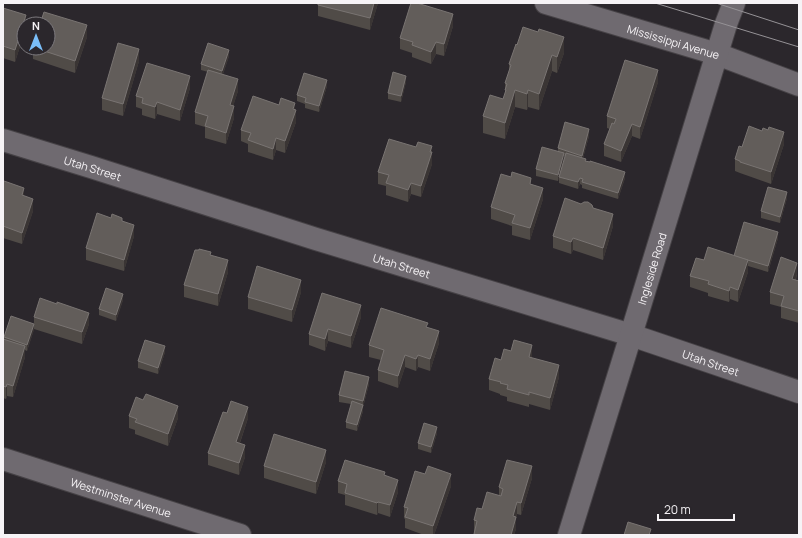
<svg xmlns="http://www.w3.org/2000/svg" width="802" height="538" viewBox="0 0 802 538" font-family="Manrope,sans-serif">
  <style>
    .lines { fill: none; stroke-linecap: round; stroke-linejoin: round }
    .minor-casing { stroke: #464246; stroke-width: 24 }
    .minor { stroke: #6f6a70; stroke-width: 22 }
    .tram { stroke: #959296; stroke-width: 1 }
    .wall { fill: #504b47; fill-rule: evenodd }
    .shaded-wall { fill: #3a3534 }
    .building { fill: #625d5a; stroke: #797472 }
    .labels { text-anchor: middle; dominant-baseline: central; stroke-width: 3; stroke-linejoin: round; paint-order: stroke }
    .street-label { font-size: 11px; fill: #f6f3f6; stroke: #2b272c }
  </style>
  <rect width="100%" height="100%" fill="#2b272c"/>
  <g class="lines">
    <g class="minor-casing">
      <g id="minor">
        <path id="s1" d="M 546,3 L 717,54 L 799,85"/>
        <path id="s2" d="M 3,140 L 91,167 L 316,239 L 631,335 L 799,392"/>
        <path id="s3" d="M 3,459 L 240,535"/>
        <path id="s4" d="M 569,535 L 631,335 L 726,24 L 734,3"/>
      </g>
    </g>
    <use href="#minor" class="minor"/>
    <g class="tram">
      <polyline points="655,3 799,47"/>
      <polyline points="716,3 799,30"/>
    </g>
  </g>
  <g class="wall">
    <polygon points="378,3 370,30 318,16 318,5"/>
    <polygon points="3,8 26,24 24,24 24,34 15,62 3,58"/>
    <polygon points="453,26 444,56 436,54 431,64 412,57 412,53 400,49 400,38"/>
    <polygon points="87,37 75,73 33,59 33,48 48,48"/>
    <polygon points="516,44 564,53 557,73 552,71 539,110 528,107 527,110 515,107 505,139 483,133 483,116 503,99 505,94 505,83 509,71 509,64"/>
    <polygon points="229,56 223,74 238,91 233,106 234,118 226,144 205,138 205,127 195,124 195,112 208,72 201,70 201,64"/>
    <polygon points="139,61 123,116 102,110 102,98"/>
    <polygon points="406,82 401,102 388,99 388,93"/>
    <polygon points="658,82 640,139 632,136 621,162 604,156 604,144 610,129 607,128 607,116"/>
    <polygon points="327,86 319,112 305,108 305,104 297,101 297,95"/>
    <polygon points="190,88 180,121 157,114 155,119 142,115 142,109 136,107 136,96"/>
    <polygon points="295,109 296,122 285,153 276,150 273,160 248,152 248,144 241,141 241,130"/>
    <path d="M 589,136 L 583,158 L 586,161 L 625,178 L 618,199 L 582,188 L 582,185 L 580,184 L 578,189 L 559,183 L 559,177 L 558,181 L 536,176 L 536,169 L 558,151 L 558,148 ZM 564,156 L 565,157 L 560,174 L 564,159 Z"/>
    <polygon points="784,144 771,184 740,173 735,171 735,159 742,147"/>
    <polygon points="432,158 432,164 421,197 411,194 408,202 386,195 386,186 378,184 378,172"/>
    <polygon points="3,183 24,196 33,211 22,244 3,238"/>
    <polygon points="531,184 543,199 530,240 512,235 512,226 491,219 491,207"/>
    <polygon points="787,198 780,223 761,218 761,211"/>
    <polygon points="593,208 613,226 603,260 573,250 571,254 553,248 553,236"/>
    <polygon points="111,218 122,221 134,236 124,271 86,260 86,248"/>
    <polygon points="778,238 768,272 748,266 748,272 738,302 730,299 729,302 708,296 708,293 690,287 690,276 704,260 734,256"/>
    <polygon points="211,255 228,272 218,306 184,297 184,285"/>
    <polygon points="797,274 796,280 799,281 799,323 781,318 781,307 770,304 770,292"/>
    <polygon points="301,292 292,322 248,309 248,297"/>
    <polygon points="123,300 116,321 99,315 99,309"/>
    <polygon points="34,317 89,324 82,344 34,329 27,351 25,350 25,357 13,397 7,396 6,399 3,398 3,339 4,339 4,337 34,324"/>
    <polygon points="361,317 351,348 328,341 325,351 309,345 309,334"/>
    <polygon points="428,328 439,343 430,371 418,367 416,371 405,367 398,388 378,381 378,370 381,360 369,357 369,345"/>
    <polygon points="165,352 158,374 138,368 138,361"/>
    <polygon points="532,358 559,377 550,410 529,404 529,407 507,401 507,397 500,395 500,394 489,390 489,379 501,360"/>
    <polygon points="369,384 363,407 363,411 357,431 346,428 346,422 351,404 339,402 339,395"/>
    <polygon points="129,416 178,418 168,446 135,434 135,430 129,428"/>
    <polygon points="248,418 240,443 245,457 239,475 208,465 208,453"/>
    <polygon points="437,433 431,453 418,449 418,443"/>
    <polygon points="326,462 316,494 264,478 264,466"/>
    <polygon points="385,476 398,492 390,517 378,513 377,515 345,505 345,495 338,493 338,481"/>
    <polygon points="532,478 521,515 517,514 516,519 516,529 514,535 474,535 474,520 482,509 499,495 499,487"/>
    <polygon points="451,486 434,535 424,535 405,528 405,519 404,518 404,507"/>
  </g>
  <g class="shaded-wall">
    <polygon points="374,3 378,3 370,30 370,18"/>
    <polygon points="453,14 453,26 444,56 444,44"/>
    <polygon points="26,15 26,24 24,24 24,34 15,62 15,50"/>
    <polygon points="87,25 87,37 75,73 75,61"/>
    <polygon points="564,37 564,53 557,73 557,57"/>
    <polygon points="436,42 436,54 431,64 431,52"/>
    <polygon points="139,49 139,61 123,116 123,104"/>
    <polygon points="229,50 229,56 222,77 222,71"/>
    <polygon points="552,55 552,71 539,110 539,94"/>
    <polygon points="658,70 658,82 640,139 640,127"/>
    <polygon points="190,76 190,88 180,121 180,110"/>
    <polygon points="406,76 406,82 401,102 401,96"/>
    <polygon points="238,79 238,91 230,116 230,105"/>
    <polygon points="327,80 327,86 319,112 319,106"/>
    <polygon points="515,90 515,107 505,139 505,123"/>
    <polygon points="528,90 528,107 527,110 527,94"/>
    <polygon points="157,102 157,114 155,119 155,107"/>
    <polygon points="295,103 295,114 296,110 296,122 285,153 285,141"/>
    <polygon points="234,106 234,118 226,144 226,133"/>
    <polygon points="632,124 632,136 621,162 621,151"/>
    <polygon points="589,129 589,136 582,162 582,156"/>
    <polygon points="784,132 784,144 771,184 771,172"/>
    <polygon points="276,138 276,150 273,160 273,149"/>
    <polygon points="432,146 432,164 421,197 421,186"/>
    <polygon points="564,153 564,159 558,181 558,175"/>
    <polygon points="625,172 625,178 618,199 618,193"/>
    <polygon points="580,178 580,184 578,189 578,182"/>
    <polygon points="411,183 411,194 408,202 408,190"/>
    <polygon points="24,188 24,199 22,195"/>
    <polygon points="543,188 543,199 530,240 530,228"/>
    <polygon points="787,192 787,198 780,223 780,217"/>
    <polygon points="33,199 33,211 22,244 22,233"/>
    <polygon points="613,214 613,226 603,260 603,248"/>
    <polygon points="134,225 134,236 124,271 124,260"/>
    <polygon points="778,232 778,238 768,272 768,266"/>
    <polygon points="573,238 573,250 571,254 571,242"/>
    <polygon points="228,260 228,272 218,306 218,294"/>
    <polygon points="748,260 748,272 738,302 738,290"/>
    <polygon points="797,263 797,274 792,290 792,279"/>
    <polygon points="301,280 301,292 292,322 292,310"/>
    <polygon points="730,287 730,299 729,302 729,291"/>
    <polygon points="123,294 123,300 116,321 116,315"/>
    <polygon points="361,305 361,317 351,348 351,336"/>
    <polygon points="89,313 89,324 82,344 82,332"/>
    <polygon points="34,324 34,330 27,351 27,345"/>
    <polygon points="328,329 328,341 325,351 325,339"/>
    <polygon points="439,331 439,343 430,371 430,359"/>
    <polygon points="532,345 532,357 529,368 529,357"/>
    <polygon points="25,346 25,357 13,397 13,386"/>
    <polygon points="165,346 165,352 158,374 158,368"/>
    <polygon points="405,355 405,367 398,388 398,376"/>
    <polygon points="418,355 418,367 416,371 416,359"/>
    <polygon points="559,365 559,377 550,410 550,398"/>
    <polygon points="369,377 369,384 363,407 363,411 357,431 357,425 363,405 363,401"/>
    <polygon points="7,384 7,396 6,399 6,387"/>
    <polygon points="178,406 178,418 168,446 168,434"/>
    <polygon points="248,407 248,418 236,454 236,442"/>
    <polygon points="437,427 437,433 431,453 431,447"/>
    <polygon points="245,445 245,457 239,475 239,463"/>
    <polygon points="326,450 326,462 316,494 316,482"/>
    <polygon points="532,466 532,478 521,515 521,503"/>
    <polygon points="451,474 451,486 434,535 433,535 433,526"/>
    <polygon points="398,480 398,492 390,517 390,505"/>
    <polygon points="378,502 378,513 377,515 377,503"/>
    <polygon points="517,502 517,514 516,519 516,529 514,535 511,535 513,516"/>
  </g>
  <g class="building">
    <polygon points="318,3 374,3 370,18 318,5"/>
    <polygon points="411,3 417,3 453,14 444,44 436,42 431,52 412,45 413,42 400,38"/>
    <polygon points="3,8 26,15 15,50 3,46"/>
    <polygon points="44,12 87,25 75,61 35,48 48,48 48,24 40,24"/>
    <polygon points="523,27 538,32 539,29 564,37 557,57 552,55 539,94 528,90 527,94 515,90 505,123 483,116 490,95 503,99 506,90 505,90 507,84 505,83 511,65 509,64 516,44 517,45"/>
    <polygon points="118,43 139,49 123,104 102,98"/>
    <polygon points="208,43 229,50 222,71 201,64"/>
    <polygon points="625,60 658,70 640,127 632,124 621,151 604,144 612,123 614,124 616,119 607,116"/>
    <polygon points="147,63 190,76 180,110 157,102 155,107 142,103 143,98 136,96"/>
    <polygon points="208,70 238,79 230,105 234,106 226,133 205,126 208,116 195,112"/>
    <polygon points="393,72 406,76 401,96 388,93"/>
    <polygon points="304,73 327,80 319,106 305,102 306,98 297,95"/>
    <polygon points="253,96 279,105 281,98 295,103 293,109 296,110 285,141 276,138 273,149 248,140 251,133 241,130"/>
    <polygon points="565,122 589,129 582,156 558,148"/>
    <polygon points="749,126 762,131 763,128 768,130 769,127 784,132 771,172 740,162 740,161 735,159 739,146 742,147"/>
    <polygon points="389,139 416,147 418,142 432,146 430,152 432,152 421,186 411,183 408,190 386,183 389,175 378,172"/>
    <polygon points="542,147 564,153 558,175 536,169"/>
    <polygon points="566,153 586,159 585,161 590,162 590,161 625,172 618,193 582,182 583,179 580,178 578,182 559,177"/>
    <polygon points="512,172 531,178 530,184 543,188 530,228 512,223 515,215 491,207 501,174 511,177"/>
    <polygon points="4,181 24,188 22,195 33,199 22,233 3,226 3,183"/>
    <polygon points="768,187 787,192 780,217 761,211"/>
    <polygon points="565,198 581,204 584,202 588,202 592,205 593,208 613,214 603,248 573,238 571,242 553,236"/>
    <polygon points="97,213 111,218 112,214 122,218 122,221 134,225 124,260 86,248"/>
    <polygon points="744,222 778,232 768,266 734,256"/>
    <polygon points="708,247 748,260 738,290 730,287 729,291 708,284 709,281 690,276 696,258 704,260"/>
    <polygon points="199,249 211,252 210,255 228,260 218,294 184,285 195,250 199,250"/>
    <polygon points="781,257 797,263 792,279 799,281 799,311 781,306 784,296 770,292"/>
    <polygon points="257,266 301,280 292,310 248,297"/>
    <polygon points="106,288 123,294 116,315 99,309"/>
    <polygon points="322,293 361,305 351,336 328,329 325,339 309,334"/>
    <polygon points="40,298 57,304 57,302 89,313 82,332 34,317"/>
    <polygon points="381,308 428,323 426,327 439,331 430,359 418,355 416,359 405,355 398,376 378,370 384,350 369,345"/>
    <polygon points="11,316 34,324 27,345 4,337"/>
    <polygon points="3,339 25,346 13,386 7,384 6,387 3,386"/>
    <polygon points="145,340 165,346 158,368 138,361"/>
    <polygon points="514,340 532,345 529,357 559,365 550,398 529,392 529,395 507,389 508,385 500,383 501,382 489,379 495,358 501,360 504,349 511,351"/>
    <polygon points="345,371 369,377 363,401 339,395"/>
    <polygon points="146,394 178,406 168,434 135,422 137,419 129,416 136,397 143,400"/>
    <polygon points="231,401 248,407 236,442 245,445 239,463 208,453 223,412 227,413"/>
    <polygon points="352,401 363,405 357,425 346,422"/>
    <polygon points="424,423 437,427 431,447 418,443"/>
    <polygon points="274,434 326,450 316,482 264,466"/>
    <polygon points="345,460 385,472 384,475 398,480 390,505 378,502 377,503 345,493 347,484 338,481"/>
    <polygon points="507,460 532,466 521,503 517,502 513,516 516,517 511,535 478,535 474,534 477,521 474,520 477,508 482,509 487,492 501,496 503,489 499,487"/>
    <polygon points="428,466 451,474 433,526 405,517 408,508 404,507 415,471 425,474"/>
    <polygon points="628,522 651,529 649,535 624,535"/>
  </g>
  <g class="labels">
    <g class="street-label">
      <text stroke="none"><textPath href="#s1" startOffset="133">Mississippi Avenue</textPath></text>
      <text stroke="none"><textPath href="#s2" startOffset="94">Utah Street</textPath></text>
      <text stroke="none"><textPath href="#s2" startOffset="418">Utah Street</textPath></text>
      <text stroke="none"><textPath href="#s4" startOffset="279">Ingleside Road</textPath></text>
      <text stroke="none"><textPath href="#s2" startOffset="742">Utah Street</textPath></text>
      <text stroke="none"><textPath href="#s3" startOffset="124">Westminster Avenue</textPath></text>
    </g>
  </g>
  <rect width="802" height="538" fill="none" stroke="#f6f3f6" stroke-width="8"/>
  <g transform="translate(36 36)"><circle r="19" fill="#2b272c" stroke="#7c797d"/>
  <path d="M0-3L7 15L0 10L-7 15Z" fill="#7abef8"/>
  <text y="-6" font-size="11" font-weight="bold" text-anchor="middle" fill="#f6f3f6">N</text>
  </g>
  <path d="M658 514v6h76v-6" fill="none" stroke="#f6f3f6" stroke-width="2"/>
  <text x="664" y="514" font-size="12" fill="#f6f3f6" stroke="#2b272c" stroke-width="3" paint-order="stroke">20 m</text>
</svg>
